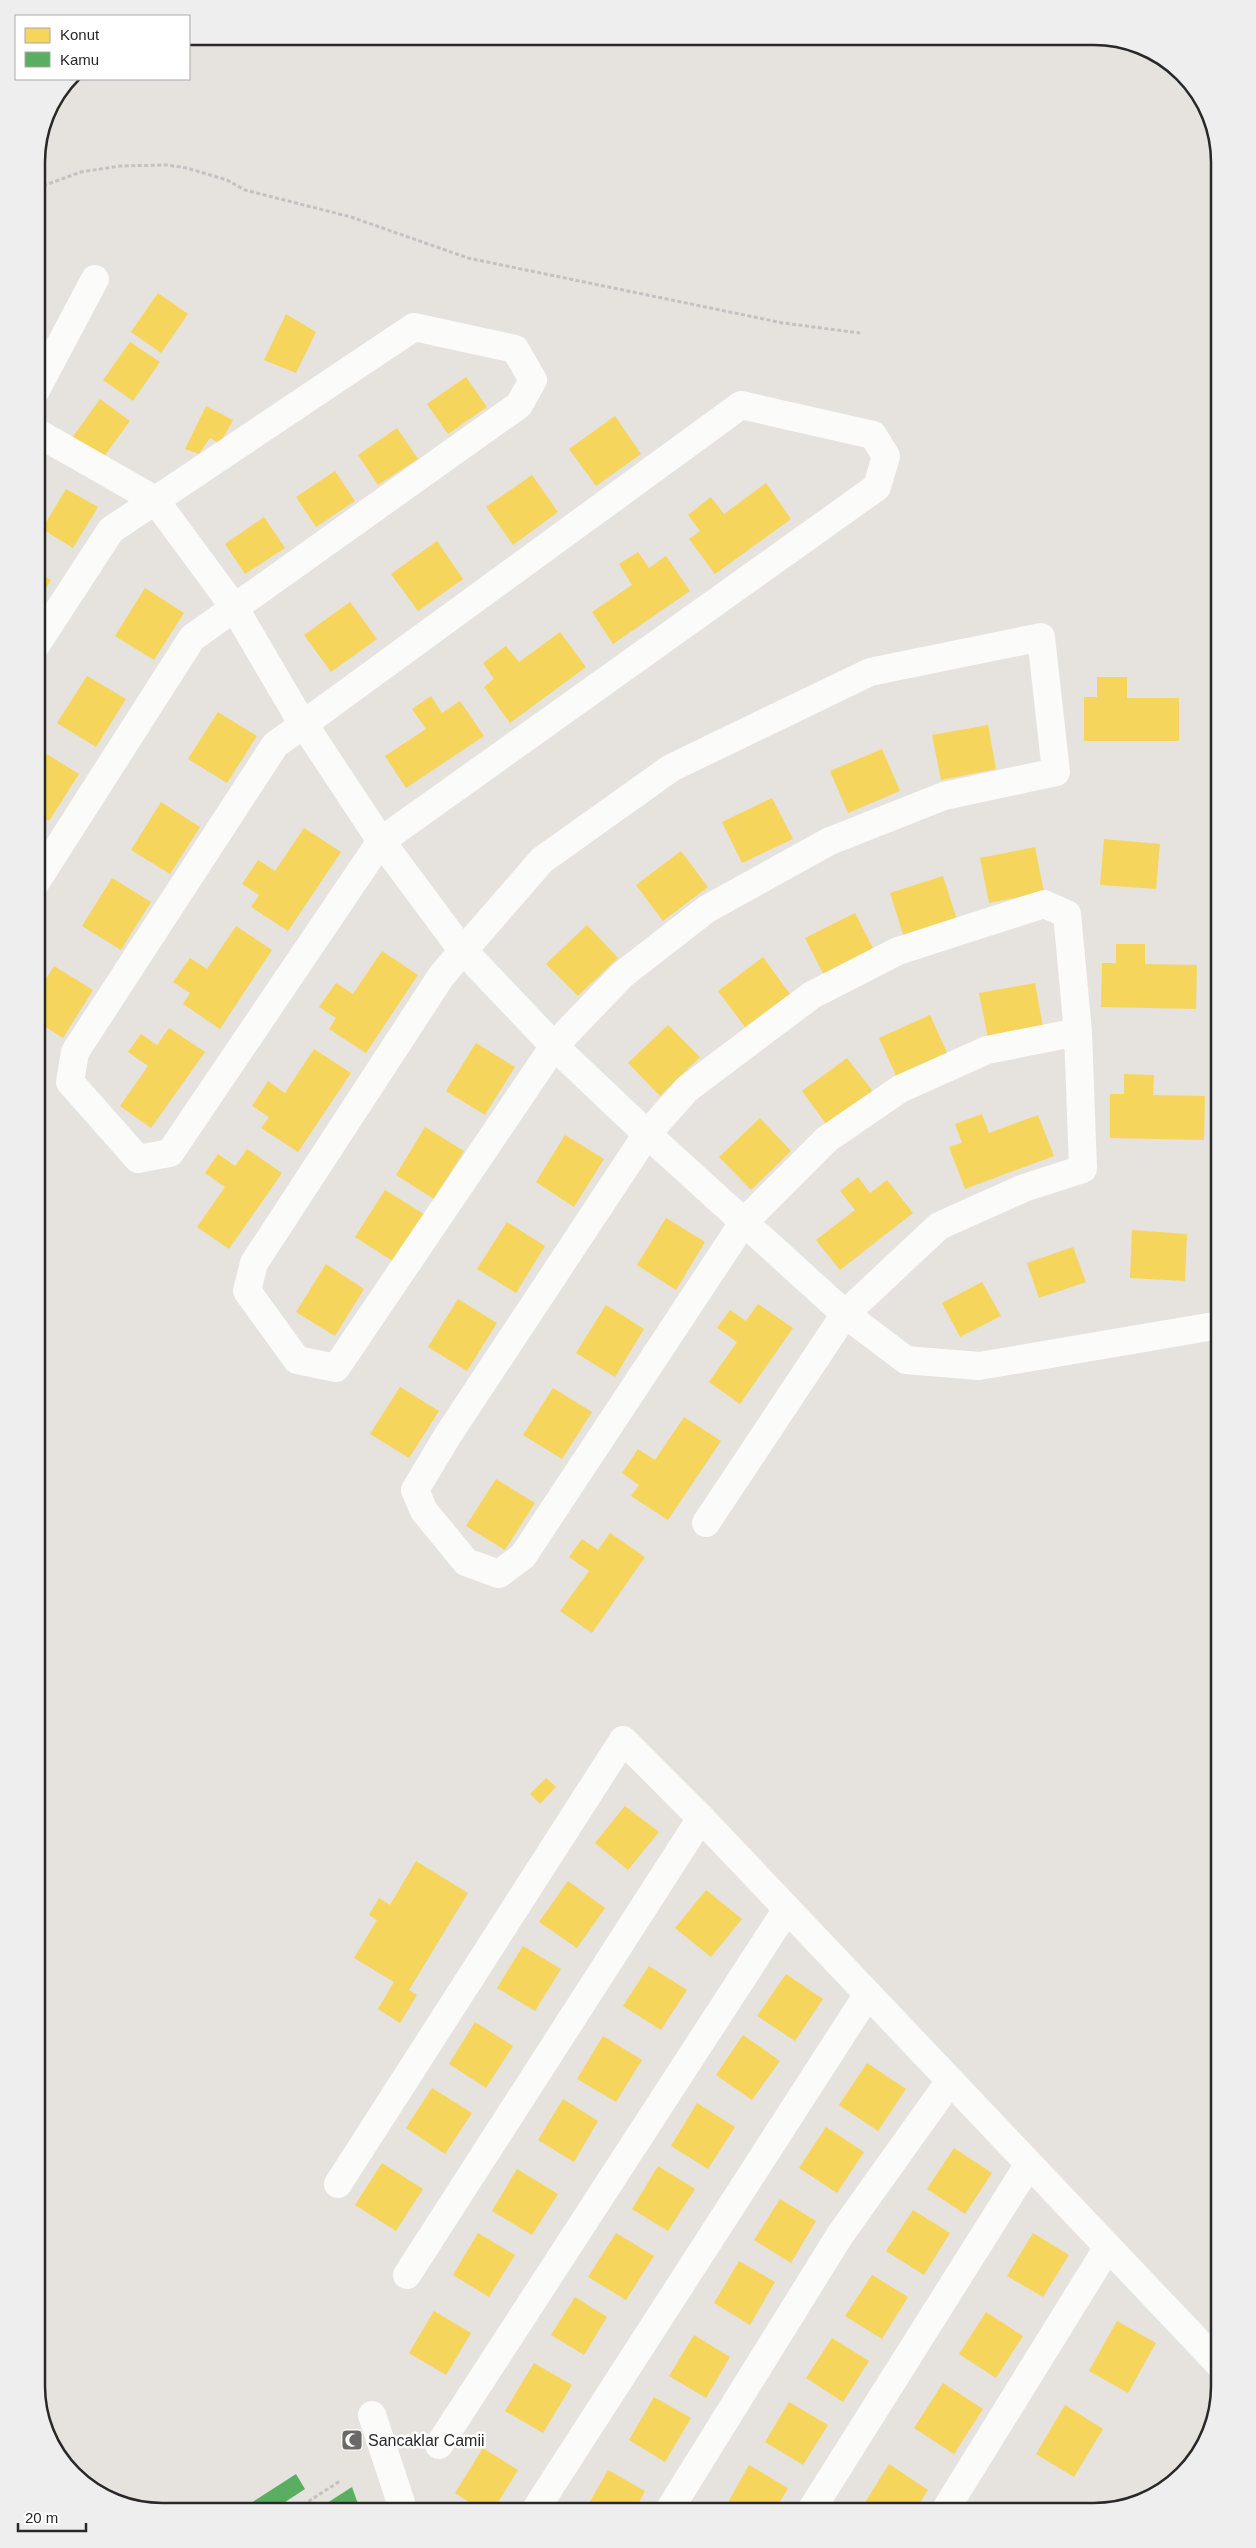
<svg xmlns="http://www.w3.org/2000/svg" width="1256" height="2548" viewBox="0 0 1256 2548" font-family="Arial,sans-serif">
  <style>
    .homes { fill: #f6d55c }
    .public { fill: #5aae61 }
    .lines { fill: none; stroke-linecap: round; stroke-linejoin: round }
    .path { stroke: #c3c2c2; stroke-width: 3; stroke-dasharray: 4 2.5; stroke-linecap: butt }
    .minor { stroke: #fbfbfa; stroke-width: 28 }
    .labels { text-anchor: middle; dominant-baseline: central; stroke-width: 5; stroke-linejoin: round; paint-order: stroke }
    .poi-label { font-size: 16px; fill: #282828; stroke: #fff; text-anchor: start }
    .rim { fill: none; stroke: #282828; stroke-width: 2.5 }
  </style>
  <rect width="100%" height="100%" fill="#e6e2de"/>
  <g class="homes">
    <polygon points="158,293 188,314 161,353 131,332"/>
    <polygon points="36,311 43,314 36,327"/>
    <polygon points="286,314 316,332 296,373 264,360"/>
    <polygon points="130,342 160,362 133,401 103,380"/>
    <polygon points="466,377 487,407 448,434 427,404"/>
    <polygon points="100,399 130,421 102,459 72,438"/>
    <polygon points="206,406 233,420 220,444 210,438 199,454 185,449"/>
    <polygon points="615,416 641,454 596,486 569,449"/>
    <polygon points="397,428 418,459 378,485 358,455"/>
    <polygon points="335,471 355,501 316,527 296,497"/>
    <polygon points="532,475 558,512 513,545 486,507"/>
    <polygon points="766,483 791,519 715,574 689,539 700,531 688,515 711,497 724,514"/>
    <polygon points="66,489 98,507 73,548 42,529"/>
    <polygon points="264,517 285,548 245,574 225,544"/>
    <polygon points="437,541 463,579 418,611 391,574"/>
    <polygon points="638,552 649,568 666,556 690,591 613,644 592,612 632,585 619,564"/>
    <polygon points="36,572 51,580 36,604"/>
    <polygon points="145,588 184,613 154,660 115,636"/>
    <polygon points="350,602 377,639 331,672 304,635"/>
    <polygon points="560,632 586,667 510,723 484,687 494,679 483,663 506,646 519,662"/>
    <polygon points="87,676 126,699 96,747 57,723"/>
    <polygon points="1097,677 1127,677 1127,698 1179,698 1179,741 1084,741 1084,697 1097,697"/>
    <polygon points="431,696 442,713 460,701 484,736 406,788 385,756 426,729 412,709"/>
    <polygon points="218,712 257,736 227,783 188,759"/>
    <polygon points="988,725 996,769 941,780 932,735"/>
    <polygon points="882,749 900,791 848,813 830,771"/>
    <polygon points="40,750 79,774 49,821 36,813 36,755"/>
    <polygon points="772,798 793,839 742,863 722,822"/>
    <polygon points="161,802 200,827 170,874 131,850"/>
    <polygon points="304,828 341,852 288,931 251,907 259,895 242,884 258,860 275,871"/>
    <polygon points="1104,839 1160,844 1156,889 1100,885"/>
    <polygon points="1035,847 1044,892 989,903 980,858"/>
    <polygon points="681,851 708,887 663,921 636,885"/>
    <polygon points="943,876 957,920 904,937 890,893"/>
    <polygon points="112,878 151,902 121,950 82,926"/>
    <polygon points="855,913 876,954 826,979 805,938"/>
    <polygon points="587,925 618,958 578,996 546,964"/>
    <polygon points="236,926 272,950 220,1029 183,1004 190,993 173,982 190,958 207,969"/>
    <polygon points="1116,944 1145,944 1145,964 1197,965 1196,1009 1101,1007 1102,963 1116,963"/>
    <polygon points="382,951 418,975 366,1053 329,1029 336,1018 319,1007 336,983 353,994"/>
    <polygon points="763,957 790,994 745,1027 718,991"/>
    <polygon points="54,966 93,990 63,1038 36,1021 36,994"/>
    <polygon points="1035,983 1043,1027 988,1038 979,993"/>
    <polygon points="930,1015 949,1057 898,1080 879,1038"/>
    <polygon points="668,1025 700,1057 660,1096 628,1063"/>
    <polygon points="169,1028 205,1052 151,1128 120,1106 148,1066 128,1052 141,1034 157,1045"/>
    <polygon points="476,1043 515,1067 485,1115 446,1091"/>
    <polygon points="314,1049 351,1073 298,1152 261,1128 269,1117 252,1106 268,1081 285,1093"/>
    <polygon points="847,1058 875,1094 829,1128 802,1091"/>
    <polygon points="1124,1074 1154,1075 1153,1095 1205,1096 1204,1140 1110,1138 1110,1094 1124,1094"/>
    <polygon points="982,1114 989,1133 1038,1115 1054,1156 965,1189 949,1147 962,1143 955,1124"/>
    <polygon points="760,1118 791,1151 751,1190 719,1157"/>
    <polygon points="425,1127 464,1151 434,1199 396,1175"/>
    <polygon points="565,1135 604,1159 574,1207 536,1182"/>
    <polygon points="247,1149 282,1173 229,1249 197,1227 225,1187 205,1173 218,1154 235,1166"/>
    <polygon points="858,1177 870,1193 887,1180 913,1213 840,1270 816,1240 855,1210 840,1191"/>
    <polygon points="385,1190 424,1214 394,1262 355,1237"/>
    <polygon points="666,1218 705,1242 676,1290 637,1265"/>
    <polygon points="507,1222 545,1246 516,1293 477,1269"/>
    <polygon points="1132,1230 1187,1234 1185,1281 1130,1278"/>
    <polygon points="1073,1247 1086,1282 1039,1298 1027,1263"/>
    <polygon points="326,1264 364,1289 335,1336 296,1312"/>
    <polygon points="982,1282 1001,1316 960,1337 942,1303"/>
    <polygon points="458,1299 497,1323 467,1371 428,1347"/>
    <polygon points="758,1304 793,1328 740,1404 709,1382 737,1342 717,1328 730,1310 746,1321"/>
    <polygon points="606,1305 644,1329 615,1377 576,1353"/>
    <polygon points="400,1387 439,1411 409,1458 370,1434"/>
    <polygon points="553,1388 592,1412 562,1459 523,1435"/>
    <polygon points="684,1417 721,1441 668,1520 631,1496 639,1485 622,1473 638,1449 655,1460"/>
    <polygon points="496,1479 535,1503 505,1550 466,1526"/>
    <polygon points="610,1533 645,1557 592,1633 560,1611 589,1571 569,1557 582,1539 598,1550"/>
    <polygon points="546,1778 556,1787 540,1804 530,1794"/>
    <polygon points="625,1806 659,1832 628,1870 595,1843"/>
    <polygon points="416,1861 468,1893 409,1990 417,1995 400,2023 378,2009 394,1982 354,1958 377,1920 369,1915 379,1898 390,1905"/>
    <polygon points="568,1881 605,1908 577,1948 539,1922"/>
    <polygon points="706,1890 742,1919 711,1957 675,1928"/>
    <polygon points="523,1946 561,1969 535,2011 497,1988"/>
    <polygon points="649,1966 687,1990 661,2030 623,2006"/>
    <polygon points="786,1974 823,1999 795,2041 757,2016"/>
    <polygon points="475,2022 513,2046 486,2088 449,2064"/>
    <polygon points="743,2035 780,2061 752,2100 716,2075"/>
    <polygon points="603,2036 642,2060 616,2102 577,2079"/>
    <polygon points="867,2063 906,2089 878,2131 839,2105"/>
    <polygon points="432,2088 472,2113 445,2154 406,2128"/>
    <polygon points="563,2099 598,2121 574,2162 538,2140"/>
    <polygon points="697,2103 735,2127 708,2169 671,2146"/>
    <polygon points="826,2127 864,2152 837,2193 799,2168"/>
    <polygon points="954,2148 992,2173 965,2214 927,2189"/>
    <polygon points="382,2163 423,2189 396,2231 355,2205"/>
    <polygon points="658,2166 695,2189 668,2231 632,2209"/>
    <polygon points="517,2169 558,2194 532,2235 492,2211"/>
    <polygon points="780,2199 816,2221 791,2263 754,2240"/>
    <polygon points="913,2210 950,2233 924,2275 886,2251"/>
    <polygon points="478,2233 515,2255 489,2297 453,2275"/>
    <polygon points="616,2233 654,2256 626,2300 588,2277"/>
    <polygon points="1033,2233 1069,2255 1043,2297 1007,2276"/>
    <polygon points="739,2261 775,2282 750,2325 714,2303"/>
    <polygon points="872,2275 908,2297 882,2339 845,2316"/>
    <polygon points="575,2297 607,2317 584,2355 551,2335"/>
    <polygon points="434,2311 471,2333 446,2375 409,2353"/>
    <polygon points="986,2312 1023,2336 996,2378 959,2354"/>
    <polygon points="1117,2321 1156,2343 1128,2393 1089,2371"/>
    <polygon points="694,2335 730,2357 706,2398 669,2376"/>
    <polygon points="832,2338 869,2361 843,2402 806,2378"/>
    <polygon points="534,2363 572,2385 543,2433 505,2411"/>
    <polygon points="943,2383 983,2409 954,2454 914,2428"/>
    <polygon points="654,2397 691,2418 665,2462 629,2440"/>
    <polygon points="789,2402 828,2425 803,2465 765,2442"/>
    <polygon points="1065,2405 1103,2429 1074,2477 1036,2454"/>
    <polygon points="483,2448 518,2470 492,2512 484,2512 455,2493"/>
    <polygon points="889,2464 928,2490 914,2512 859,2512"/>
    <polygon points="749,2465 788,2488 774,2512 737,2512 726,2506"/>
    <polygon points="608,2470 645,2491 634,2512 584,2512"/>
  </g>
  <g class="public">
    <polygon points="296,2474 305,2489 270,2512 237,2512"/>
    <polygon points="352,2487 358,2504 349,2512 313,2512"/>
  </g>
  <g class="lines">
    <g class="path">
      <polyline points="37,188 81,172 120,166 166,165 187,168 227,180 245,190 351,217 468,258 783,323 860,333"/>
      <polyline points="292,2512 340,2481"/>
    </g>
    <g class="minor">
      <polyline points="36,390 95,279"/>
      <polygon points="741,405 873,435 886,456 877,487 381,841 170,1153 138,1159 70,1082 75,1052 275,745"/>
      <polyline points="36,432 155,500 234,607 295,711 381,841 459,946 554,1046 647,1134 845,1314 906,1360 979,1366 1220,1325"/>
      <polygon points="1041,637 1056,772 944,796 830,841 707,909 622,975 554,1046 336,1368 297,1360 247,1291 254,1263 442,975 542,860 671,768 870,672"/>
      <polyline points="36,882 192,638 519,405 533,380 515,349 414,327 111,530 36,645"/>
      <polyline points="706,1523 845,1314 939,1226 1024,1188 1083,1169 1078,1032 1067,914 1044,904 898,951 812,995 687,1089 647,1134 448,1435 415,1490 424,1511 466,1562 499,1574 523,1556 743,1223 827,1139 900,1089 987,1050 1078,1032"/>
      <polyline points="338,2184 623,1740 701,1818 1220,2365"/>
      <polyline points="407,2275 701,1818"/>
      <polyline points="372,2415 404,2512"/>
      <polyline points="439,2445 787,1909"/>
      <polyline points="534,2512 868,1994"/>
      <polyline points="668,2512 840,2235 950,2081"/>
      <polyline points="810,2512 1029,2164"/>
      <polyline points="944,2512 1108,2247"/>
    </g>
  </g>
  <defs>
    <g id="mosque-square" transform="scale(1.125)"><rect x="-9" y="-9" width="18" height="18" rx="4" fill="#6a6968" stroke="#fff"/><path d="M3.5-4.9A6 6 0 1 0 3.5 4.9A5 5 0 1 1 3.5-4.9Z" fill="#fff"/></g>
  </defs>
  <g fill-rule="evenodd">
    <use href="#mosque-square" x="352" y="2440"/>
  </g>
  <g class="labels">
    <g class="poi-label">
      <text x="368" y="2440">Sancaklar Camii</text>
    </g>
  </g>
  <path d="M0 0H1256V2548H0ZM162 45H1094A117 117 0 0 1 1211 162V2386A117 117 0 0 1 1094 2503H162A117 117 0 0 1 45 2386V162A117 117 0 0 1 162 45Z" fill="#eee" fill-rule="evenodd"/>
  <path class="rim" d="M162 45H1094A117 117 0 0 1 1211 162V2386A117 117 0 0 1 1094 2503H162A117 117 0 0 1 45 2386V162A117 117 0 0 1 162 45Z"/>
  <rect x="15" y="15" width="175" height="65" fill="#ffffff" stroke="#a9a9a9"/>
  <rect x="25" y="28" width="25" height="15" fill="#f6d55c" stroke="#a9a9a9"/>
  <text x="60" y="40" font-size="15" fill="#282828">Konut</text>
  <rect x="25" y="52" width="25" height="15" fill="#5aae61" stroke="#a9a9a9"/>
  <text x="60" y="65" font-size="15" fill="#282828">Kamu</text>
  <path d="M18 2523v8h68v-8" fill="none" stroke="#282828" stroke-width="2.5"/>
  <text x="25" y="2523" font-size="15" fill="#282828" stroke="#ffffff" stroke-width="4" paint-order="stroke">20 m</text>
</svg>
